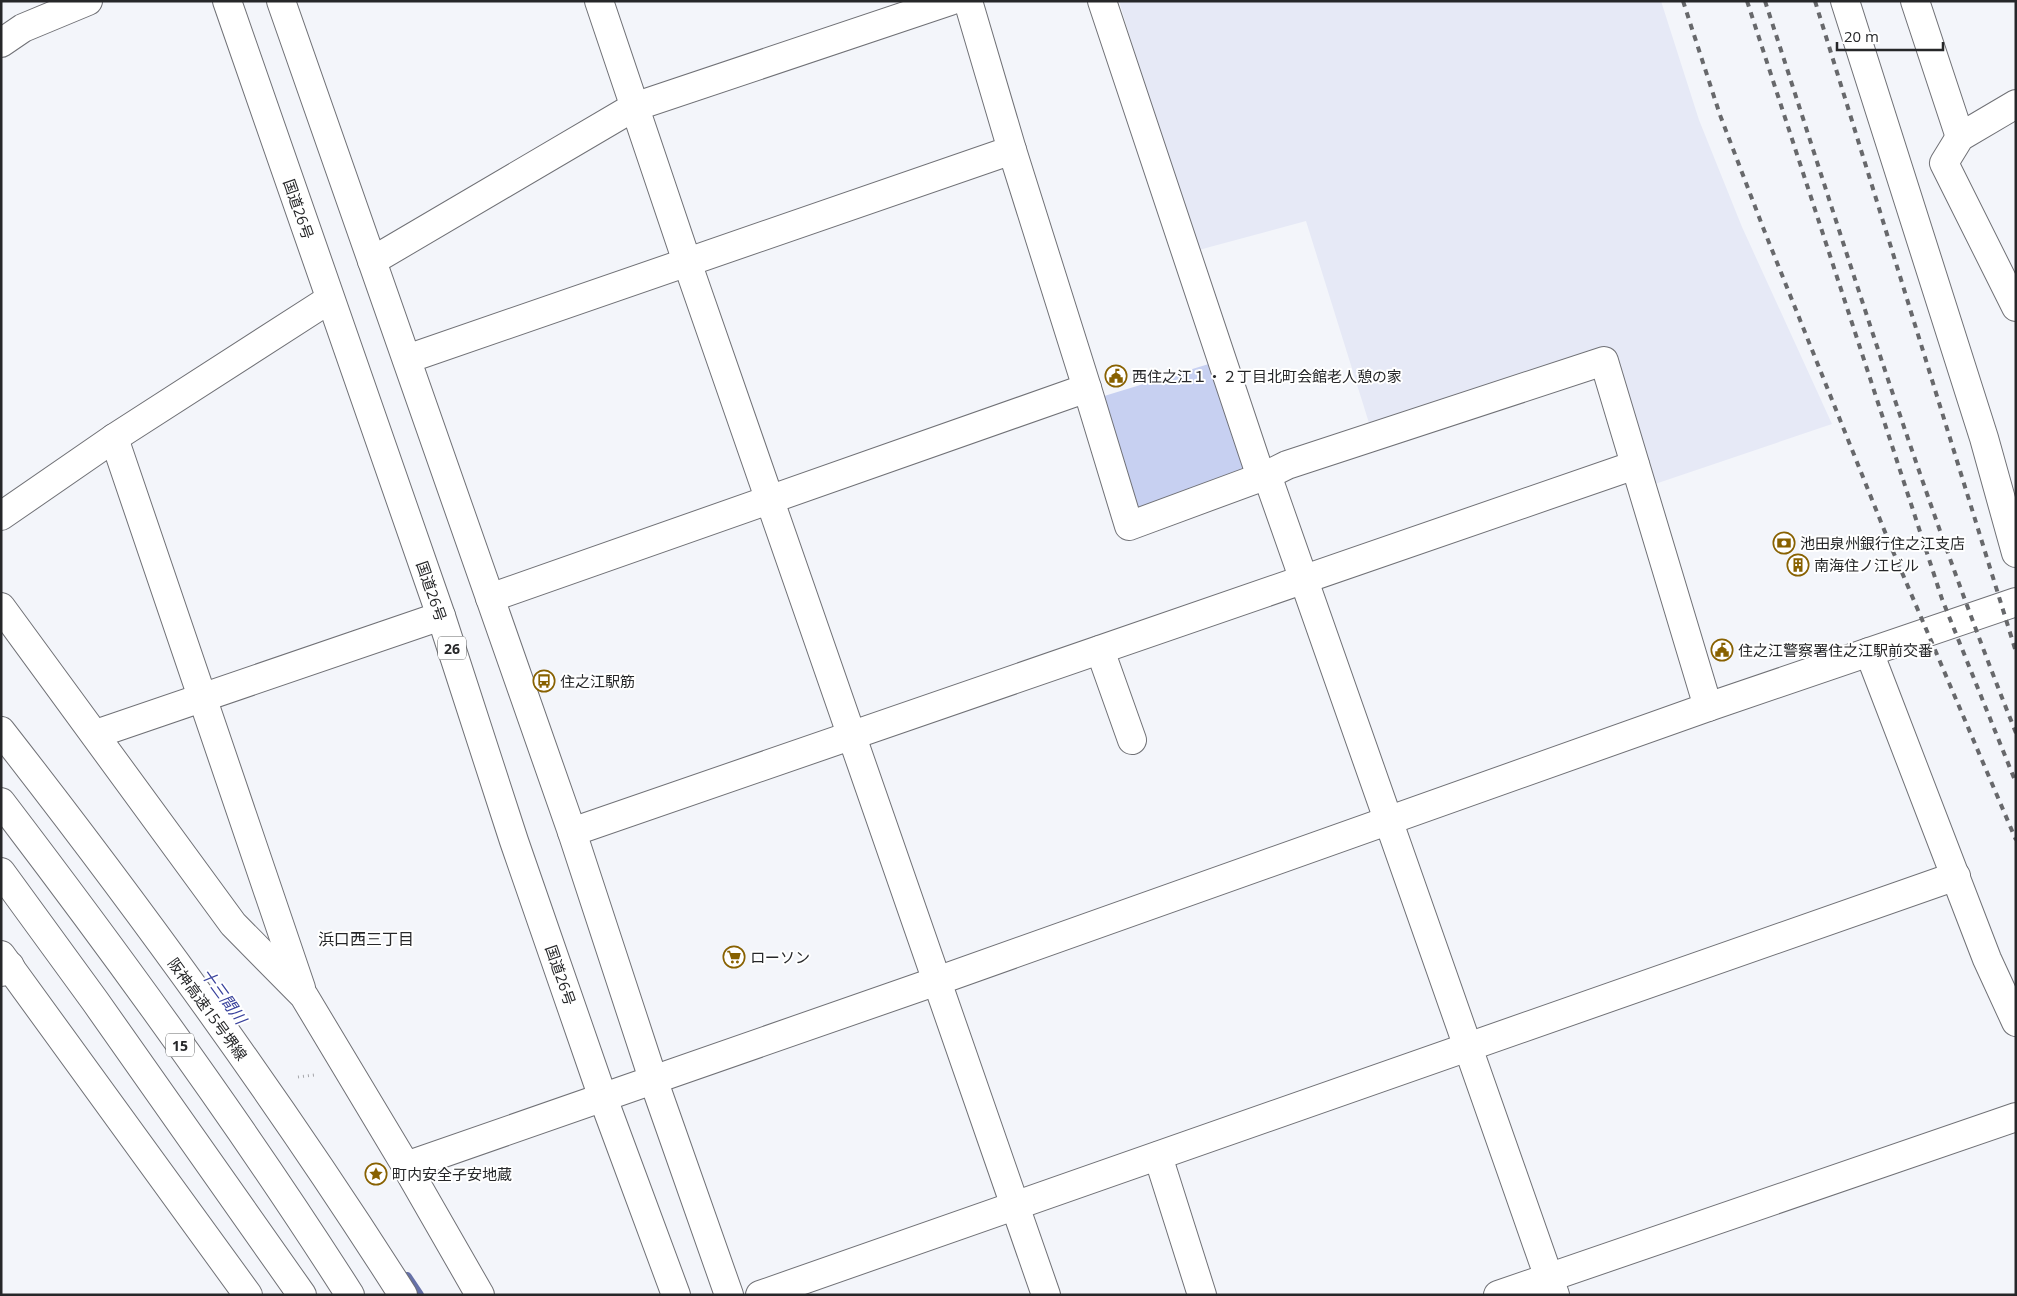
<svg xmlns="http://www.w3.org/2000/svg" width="2017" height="1296" viewBox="0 0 2017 1296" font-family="'Open Sans','Noto Sans JP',sans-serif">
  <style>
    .built { fill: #e6e9f6 }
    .green { fill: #c7d0f1 }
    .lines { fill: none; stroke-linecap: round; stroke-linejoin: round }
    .stream { stroke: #6671a8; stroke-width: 10 }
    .minor-casing { stroke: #707176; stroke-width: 30 }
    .tertiary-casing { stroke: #707176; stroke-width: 30 }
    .trunk-casing { stroke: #707176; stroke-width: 30 }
    .motorway-casing { stroke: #707176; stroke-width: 30 }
    .path { stroke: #a5a6aa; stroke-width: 3; stroke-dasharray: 1 4; stroke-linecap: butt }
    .minor { stroke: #fff; stroke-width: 28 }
    .tertiary { stroke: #fff; stroke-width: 28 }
    .trunk { stroke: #fff; stroke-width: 28 }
    .motorway { stroke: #fff; stroke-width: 28 }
    .rail { stroke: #67686b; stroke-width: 4; stroke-dasharray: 6 6; stroke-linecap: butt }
    .labels { text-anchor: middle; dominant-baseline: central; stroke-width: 4; stroke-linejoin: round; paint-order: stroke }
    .shield { fill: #fff; stroke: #676869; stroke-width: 1 }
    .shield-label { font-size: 14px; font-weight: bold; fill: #262729 }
    .street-label { font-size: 15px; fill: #262729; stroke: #fff }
    .poi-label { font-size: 15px; fill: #262729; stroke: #fff; text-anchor: start }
    .neighbourhood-label { font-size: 16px; fill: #262729; stroke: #fff }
    .water-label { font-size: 16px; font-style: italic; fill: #38419c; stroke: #fff }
  </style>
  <rect width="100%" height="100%" fill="#f3f5fa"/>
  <polygon class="built" points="1119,1 1661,1 1699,120 1742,227 1832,424 1655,484 1610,348 1369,423 1306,221 1195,251"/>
  <polygon class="green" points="1212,363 1248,476 1136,516 1101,397"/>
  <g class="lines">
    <polyline class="stream" points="407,1277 419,1295"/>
    <g class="minor-casing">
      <g id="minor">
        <polyline points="599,1 687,262 1046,1295"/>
        <polyline points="968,1 1012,150 1087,388"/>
        <polyline points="1102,1 1261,477"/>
        <polyline points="1845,1 1984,438 2016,553"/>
        <polyline points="1915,1 1960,137"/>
        <polyline points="1,43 23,28 88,1"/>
        <polyline points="2016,104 1960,137 1944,163 2016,307"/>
        <polyline points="407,359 1012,150"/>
        <polyline points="114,438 301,988"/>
        <polyline points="1267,475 1555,1295"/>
        <polyline points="1,516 114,438 330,299"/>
        <polyline points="490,598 1087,388 1129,526 1267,475 1287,465 1604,361 1708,707"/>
        <polyline points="1,607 233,924 304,996 406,1166 480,1295"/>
        <polyline points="1100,650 1132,740"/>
        <polyline points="1869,652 1987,959 2016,1022"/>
        <polyline points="96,734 441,616"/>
        <polyline points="572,832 1635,465"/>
        <polyline points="1,955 248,1295"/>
        <polyline points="1158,1156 1202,1295"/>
        <polyline points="406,1166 937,981 1708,707 2016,602"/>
        <polyline points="760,1295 1956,876"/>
        <polyline points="1498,1295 2016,1117"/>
      </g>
    </g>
    <g class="tertiary-casing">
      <g id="tertiary">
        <polyline points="372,261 634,107 950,1"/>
        <polyline points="1,972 10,966"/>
      </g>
    </g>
    <g class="trunk-casing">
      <g id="trunk">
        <polyline points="227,1 441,616 514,841 603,1098 676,1295"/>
        <polyline points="281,1 572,832 653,1079 729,1295"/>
      </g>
    </g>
    <g class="motorway-casing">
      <g id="motorway">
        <path d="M 1,731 C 143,913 279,1100 403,1295"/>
        <path d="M 1,802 C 123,962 242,1125 350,1295"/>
        <polyline points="1,872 95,1001 302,1295"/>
      </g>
    </g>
    <polyline class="path" points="298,1077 314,1075"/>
    <use href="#minor" class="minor"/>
    <use href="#tertiary" class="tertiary"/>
    <use href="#trunk" class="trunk"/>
    <use href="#motorway" class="motorway"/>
    <g class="rail">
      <polyline points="1683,1 1720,115 1764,230 1889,542 2016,840"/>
      <polyline points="1747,1 1942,599 2016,783"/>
      <path d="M 1765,1 C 1845,246 1920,493 2016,733"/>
      <polyline points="1815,1 2016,652"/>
    </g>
  </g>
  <defs>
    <g id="civic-ring" transform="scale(1.125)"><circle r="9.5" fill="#fff" stroke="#886100" stroke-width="1.5"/><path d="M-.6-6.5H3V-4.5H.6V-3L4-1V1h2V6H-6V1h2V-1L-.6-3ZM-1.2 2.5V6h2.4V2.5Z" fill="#886100"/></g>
    <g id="bank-ring" transform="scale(1.125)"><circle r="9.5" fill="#fff" stroke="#886100" stroke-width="1.5"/><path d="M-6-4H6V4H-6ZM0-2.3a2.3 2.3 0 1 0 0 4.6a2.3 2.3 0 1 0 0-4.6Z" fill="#886100"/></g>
    <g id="building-ring" transform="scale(1.125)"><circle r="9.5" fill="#fff" stroke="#886100" stroke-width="1.5"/><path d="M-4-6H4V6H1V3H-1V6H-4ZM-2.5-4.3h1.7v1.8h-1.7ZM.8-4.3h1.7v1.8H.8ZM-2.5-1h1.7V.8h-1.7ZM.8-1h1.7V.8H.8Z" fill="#886100"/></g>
    <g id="bus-ring" transform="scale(1.125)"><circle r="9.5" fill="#fff" stroke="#886100" stroke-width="1.5"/><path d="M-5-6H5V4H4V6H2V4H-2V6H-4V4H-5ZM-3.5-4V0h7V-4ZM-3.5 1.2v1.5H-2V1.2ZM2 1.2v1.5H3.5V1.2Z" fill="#886100"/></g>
    <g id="supermarket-ring" transform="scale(1.125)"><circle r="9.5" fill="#fff" stroke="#886100" stroke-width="1.5"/><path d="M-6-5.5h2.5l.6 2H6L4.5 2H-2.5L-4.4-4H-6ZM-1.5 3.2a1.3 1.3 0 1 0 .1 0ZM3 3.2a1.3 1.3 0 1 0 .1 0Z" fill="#886100"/></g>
    <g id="sight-ring" transform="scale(1.125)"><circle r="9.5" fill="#fff" stroke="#886100" stroke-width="1.5"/><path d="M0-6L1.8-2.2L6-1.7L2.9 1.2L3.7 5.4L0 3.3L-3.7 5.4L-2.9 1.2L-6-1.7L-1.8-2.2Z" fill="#886100"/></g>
  </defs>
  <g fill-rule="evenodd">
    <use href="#civic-ring" x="1116" y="376"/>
    <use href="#bank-ring" x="1784" y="543"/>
    <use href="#building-ring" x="1798" y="565"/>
    <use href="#civic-ring" x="1722" y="650"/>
    <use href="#bus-ring" x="544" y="681"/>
    <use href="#supermarket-ring" x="734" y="957"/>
    <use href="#sight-ring" x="376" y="1174"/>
  </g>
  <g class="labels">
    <g class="shield">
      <rect x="438" y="636.5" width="28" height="23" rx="4"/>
      <rect x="166" y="1033.5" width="28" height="23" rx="4"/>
    </g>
    <g class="shield-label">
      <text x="452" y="648">26</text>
      <text x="180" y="1045">15</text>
    </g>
    <g class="street-label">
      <text transform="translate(299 209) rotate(71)">国道26号</text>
      <text transform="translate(432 591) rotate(71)">国道26号</text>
      <text transform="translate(561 975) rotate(71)">国道26号</text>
      <text transform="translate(208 1009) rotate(54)">阪神高速15号堺線</text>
    </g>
    <g class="poi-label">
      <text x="1132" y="376">西住之江１・２丁目北町会館老人憩の家</text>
      <text x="1800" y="543">池田泉州銀行住之江支店</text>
      <text x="1814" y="565">南海住ノ江ビル</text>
      <text x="1738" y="650">住之江警察署住之江駅前交番</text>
      <text x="560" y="681">住之江駅筋</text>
      <text x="750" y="957">ローソン</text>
      <text x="392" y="1174">町内安全子安地蔵</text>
    </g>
    <g class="neighbourhood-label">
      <text x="366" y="939">浜口西三丁目</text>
    </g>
    <g class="water-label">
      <text transform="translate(224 996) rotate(54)">十三間川</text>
    </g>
  </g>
  <rect width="2017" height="1296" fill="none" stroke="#262729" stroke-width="5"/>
  <path d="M1837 42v8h106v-8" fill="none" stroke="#262729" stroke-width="2.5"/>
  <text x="1844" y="42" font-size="15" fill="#262729" stroke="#ffffff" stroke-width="4" paint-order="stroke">20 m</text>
</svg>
